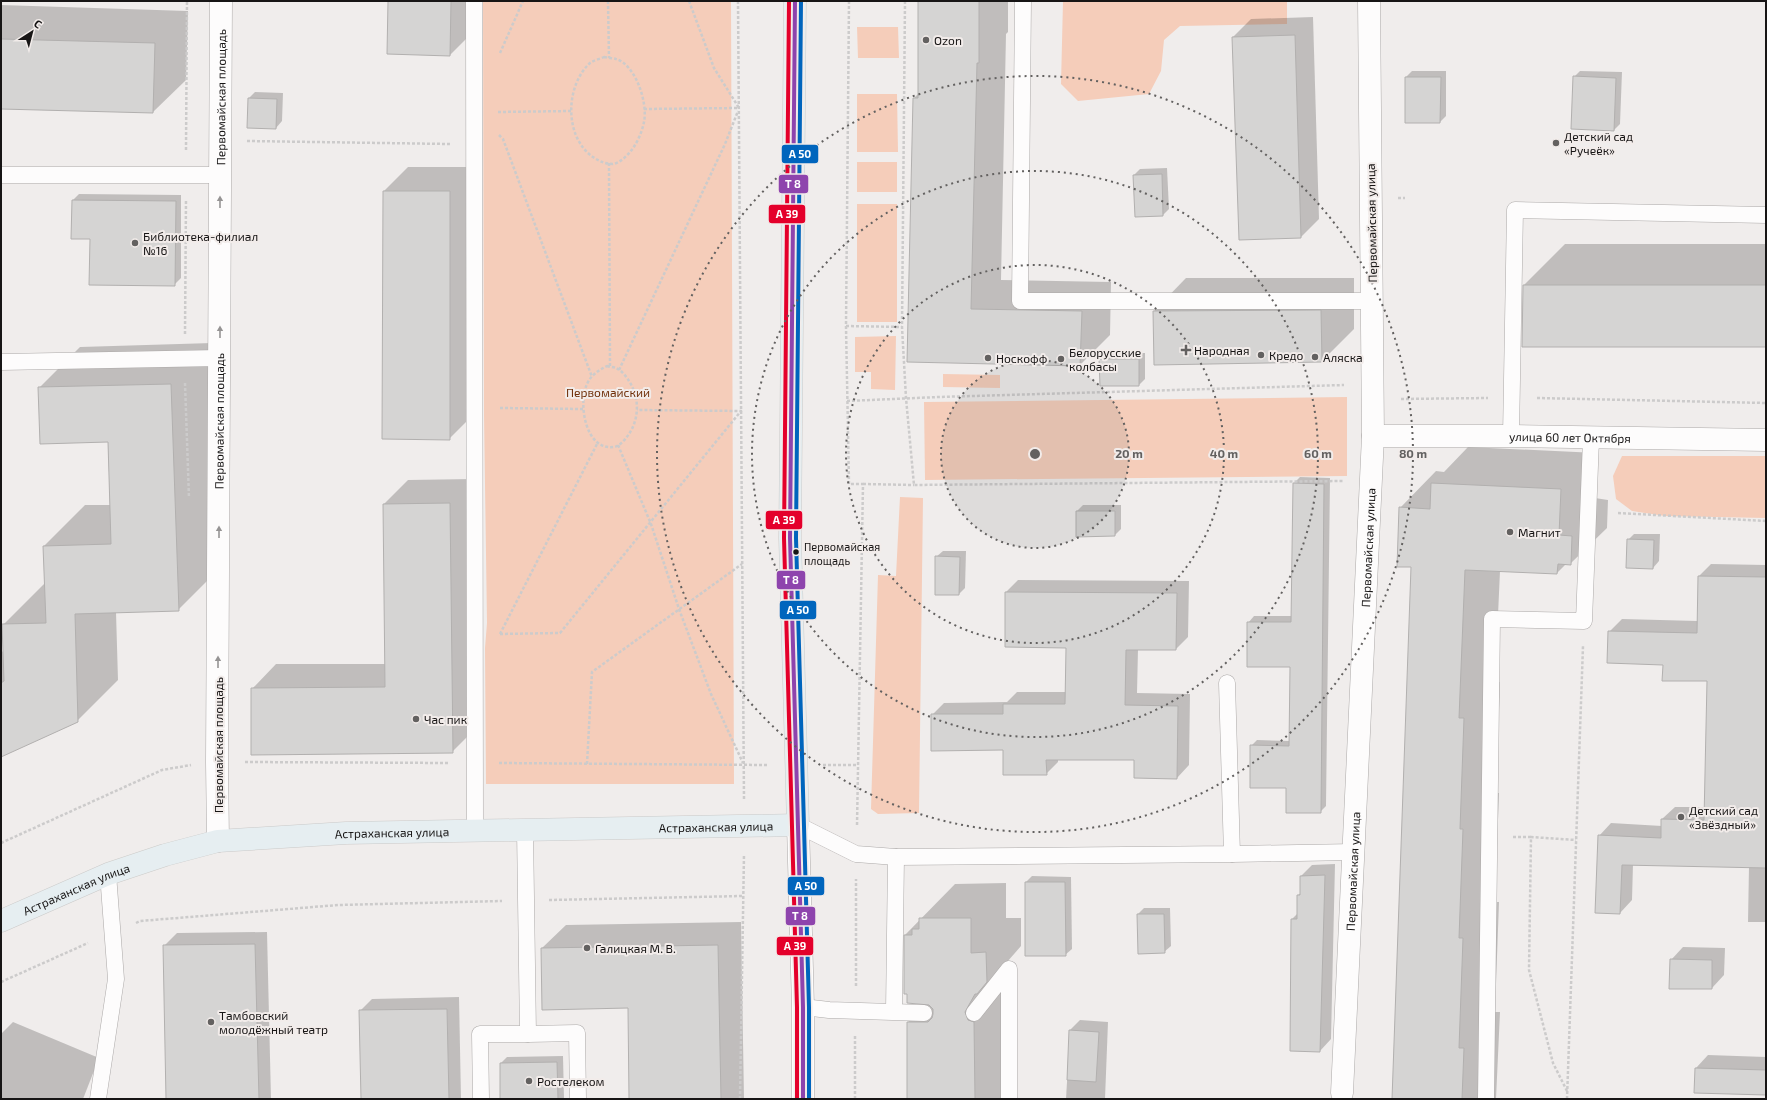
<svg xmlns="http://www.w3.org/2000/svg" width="1767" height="1100" viewBox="0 0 1767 1100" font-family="'Exo 2',sans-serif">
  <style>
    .green { fill: #f5cdba }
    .shadow { fill: #0003 }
    .building { fill: #d5d4d3; stroke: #b2b0af }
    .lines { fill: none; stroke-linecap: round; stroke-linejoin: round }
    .lane-casing { stroke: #aca9a8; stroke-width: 17 }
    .street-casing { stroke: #aca9a8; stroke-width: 23 }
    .secondary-casing { stroke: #aca9a8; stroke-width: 23 }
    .primary-casing { stroke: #cbcac9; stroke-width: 23 }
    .path { stroke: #cccbcb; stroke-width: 2.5; stroke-dasharray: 3 2; stroke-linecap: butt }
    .lane { stroke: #fdfcfc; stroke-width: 16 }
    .street { stroke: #fdfcfc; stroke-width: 22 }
    .secondary { stroke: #fdfcfc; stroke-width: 22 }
    .primary { stroke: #e6eef1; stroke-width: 22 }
    .bus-1-casing { stroke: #f2ecea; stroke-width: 7 }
    .bus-2-casing { stroke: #f2ecea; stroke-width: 7 }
    .bus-3-casing { stroke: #f2ecea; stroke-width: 7 }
    .bus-1 { stroke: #8e44ad; stroke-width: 4 }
    .bus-2 { stroke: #e4002b; stroke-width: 4 }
    .bus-3 { stroke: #0065bd; stroke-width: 4 }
    .oneway { fill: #969494 }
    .ring { fill: none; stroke: #636160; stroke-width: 2; stroke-dasharray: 2 4 }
    .poi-dot { fill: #636160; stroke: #f2ecea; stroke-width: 1.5 }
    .bus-dot { fill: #171515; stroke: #f2ecea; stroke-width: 1.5 }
    .labels { text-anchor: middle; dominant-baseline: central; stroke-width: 4; stroke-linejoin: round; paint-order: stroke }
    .bus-label { font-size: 11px; fill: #171515; stroke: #f2ecea; text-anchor: start }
    .poi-label { font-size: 12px; fill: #171515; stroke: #f2ecea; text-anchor: start }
    .street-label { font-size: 12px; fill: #171515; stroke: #f2ecea }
    .park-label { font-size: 12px; fill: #70300a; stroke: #f2ecea }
    .centre { fill: #636160; stroke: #f2ecea; stroke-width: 2 }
    .ring-label { font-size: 12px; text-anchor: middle; font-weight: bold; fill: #636160; stroke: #f2ecea; stroke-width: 4; stroke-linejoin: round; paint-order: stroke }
    .line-badge { stroke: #f2ecea; stroke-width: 1.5 }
    .badge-label { font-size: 11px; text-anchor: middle; font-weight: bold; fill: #fff }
  </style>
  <rect width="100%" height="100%" fill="#f0edec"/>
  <g class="green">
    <polygon points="483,1 731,1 734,784 486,784 485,648 487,623 484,415"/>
    <polygon points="1063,1 1287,1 1287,24 1180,26 1164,40 1161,71 1149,94 1078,101 1061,84"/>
    <polygon points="857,27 898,27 899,58 858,58"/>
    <polygon points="857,94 897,94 898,152 857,152"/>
    <rect x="857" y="162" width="40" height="30"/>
    <rect x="857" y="204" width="40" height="118"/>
    <polygon points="896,336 895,390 871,389 871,372 855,372 855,337"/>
    <polygon points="943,374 1000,375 1000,388 943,387"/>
    <polygon points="1347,397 1347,476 925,480 924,402"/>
    <polygon points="1622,456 1766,456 1766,518 1665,516 1632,511 1616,499 1613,476"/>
    <polygon points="900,497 923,498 919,813 878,814 871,809 878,575 896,576"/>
  </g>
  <g class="shadow">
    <polygon points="389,1 475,1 474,31 450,55"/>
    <polygon points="919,1 1008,1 1008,32 1006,34 1001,280 1111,282 1110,335 1080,365 908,361 914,98 919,93"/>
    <polygon points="1,5 188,11 186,80 153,112 1,108"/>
    <polygon points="1313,17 1319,219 1301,237 1233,37 1251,19"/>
    <polygon points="1412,71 1446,71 1446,116 1440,122 1406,77"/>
    <polygon points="1580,71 1622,72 1620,124 1614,130 1574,77"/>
    <polygon points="255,92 283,93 282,121 276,128 249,98"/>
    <polygon points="408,167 474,167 473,415 449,439 384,191"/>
    <polygon points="1167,168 1169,209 1163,215 1136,216 1134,175 1140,169"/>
    <polygon points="79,194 181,195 181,278 174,285 91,238 73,200"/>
    <polygon points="1565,244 1766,244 1766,346 1524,285"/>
    <polygon points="1186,278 1354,278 1354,329 1322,361 1154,311"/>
    <polygon points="212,343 219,569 178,610 116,612 118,680 77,721 1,756 1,652 4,651 3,625 45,583 44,546 85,505 110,505 108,441 39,388 80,347"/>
    <polygon points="1106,353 1145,353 1145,379 1139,385 1100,359"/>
    <polygon points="1468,447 1597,453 1595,498 1608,500 1607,528 1570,564 1566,564 1557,573 1500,571 1495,682 1500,682 1496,793 1499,793 1495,902 1499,902 1495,1012 1500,1012 1496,1099 1393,1099 1412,566 1400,508 1436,471 1444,472"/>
    <polygon points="1300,477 1330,478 1326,806 1320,812 1287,787 1251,746 1257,740 1290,741 1291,666 1248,623 1254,616 1292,616 1294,483"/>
    <polygon points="473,479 476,728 452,752 252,689 276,664 386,664 384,504 408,480"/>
    <polygon points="1083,505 1121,505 1121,529 1115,535 1077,511"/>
    <polygon points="1634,534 1660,534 1659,561 1653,568 1628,540"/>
    <polygon points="943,551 966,551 965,588 959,594 936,557"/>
    <polygon points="1711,564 1766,565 1766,922 1748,922 1749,866 1633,864 1632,900 1620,913 1599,836 1611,823 1662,826 1662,819 1675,807 1706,807 1708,680 1664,664 1609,632 1622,619 1698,621 1699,576"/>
    <polygon points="1018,580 1189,581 1188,637 1176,649 1138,649 1137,693 1190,694 1189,765 1177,778 1135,759 1058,759 1058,762 1046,774 1004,749 932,715 944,703 1007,702 1017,692 1066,692 1067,647 1006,592"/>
    <polygon points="1335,864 1331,1039 1320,1051 1292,919 1298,913 1298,895 1301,893 1301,876 1312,865"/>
    <polygon points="1032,876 1071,877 1072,949 1065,955 1026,882"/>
    <polygon points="1006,883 1006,918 1021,918 1021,946 1007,962 1012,1099 908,1099 908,1022 926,1004 905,935 955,884"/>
    <polygon points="1144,908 1170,908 1171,946 1164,952 1138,914"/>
    <polygon points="741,922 744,1099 630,1099 629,1007 542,948 566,925"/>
    <polygon points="267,932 271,1099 167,1099 164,946 177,933"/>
    <polygon points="1683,947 1725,948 1724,975 1712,988 1671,960"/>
    <polygon points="459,997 461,1099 362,1099 360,1011 372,999"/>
    <polygon points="1080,1020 1108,1022 1105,1099 1066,1099 1070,1030"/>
    <polygon points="13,1022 99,1058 83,1099 1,1099 1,1034"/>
    <polygon points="1708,1055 1766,1057 1766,1094 1696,1068"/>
    <polygon points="563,1056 564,1099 501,1099 501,1063 507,1057"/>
  </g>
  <g class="building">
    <polygon points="388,1 451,1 450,56 387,54"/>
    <polygon points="918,1 979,1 979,63 977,63 971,309 1082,311 1080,366 907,362 913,98 918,98"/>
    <polygon points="1295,35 1301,238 1239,240 1232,37"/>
    <polygon points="1,39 155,43 153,113 1,109"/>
    <polygon points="1573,76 1616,78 1614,131 1571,129"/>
    <polygon points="1405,77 1441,77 1440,123 1405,123"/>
    <polygon points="248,98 277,99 276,129 247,128"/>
    <polygon points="1162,174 1163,216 1135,217 1133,175"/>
    <polygon points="383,191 450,191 450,440 382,439"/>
    <polygon points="72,200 176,201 175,286 89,285 90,239 71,239"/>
    <polygon points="1523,285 1766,285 1766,347 1522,347"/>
    <polygon points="1321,310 1322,362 1154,365 1153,311"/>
    <polygon points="1099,359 1139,359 1139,386 1100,386"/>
    <polygon points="171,384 179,611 75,614 78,722 1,757 1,683 4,681 2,624 46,623 43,546 111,544 108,442 40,444 38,387"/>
    <polygon points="1293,483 1324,484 1321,813 1286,813 1286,788 1250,788 1250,745 1289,746 1290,667 1247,667 1247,622 1291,622"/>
    <polygon points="1431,483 1561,489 1559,535 1572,536 1571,565 1558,564 1557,574 1465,570 1459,718 1464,718 1460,829 1463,829 1459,938 1463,938 1459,1048 1464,1048 1462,1099 1392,1099 1411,567 1397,567 1399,507 1430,509"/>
    <polygon points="450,503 453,753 251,755 251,688 385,687 383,504"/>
    <polygon points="1076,511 1115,511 1115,536 1076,537"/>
    <polygon points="1627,539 1654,540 1653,569 1626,568"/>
    <polygon points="935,556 960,557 959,595 935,595"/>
    <polygon points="1698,576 1766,577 1766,868 1622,865 1620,914 1595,913 1598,835 1661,838 1661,819 1704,820 1707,681 1662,681 1663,665 1607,663 1608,631 1697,633"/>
    <polygon points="1005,592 1177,593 1176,650 1126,650 1125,705 1178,706 1177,779 1134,778 1134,760 1046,760 1047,775 1003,775 1003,750 931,751 931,714 1003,714 1003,704 1065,704 1066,648 1005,647"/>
    <polygon points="1325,875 1320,1052 1290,1051 1291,919 1297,919 1297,895 1300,895 1300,876"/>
    <polygon points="1025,882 1065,882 1066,956 1025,956"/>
    <polygon points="1137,914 1164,914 1165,953 1138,954"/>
    <polygon points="919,918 971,918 971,953 986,952 987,982 977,994 975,994 965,1012 968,1020 974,1022 975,1099 907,1099 907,1022 928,1022 932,1018 933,1014 933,1009 929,1005 907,1003 907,994 904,994 904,935 912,935 912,929 919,929"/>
    <polygon points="255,944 259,1099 166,1099 163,945"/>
    <polygon points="718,945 721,1099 629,1099 628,1008 542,1010 541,948"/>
    <polygon points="1670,959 1712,960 1712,989 1669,989"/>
    <polygon points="447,1009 449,1099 361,1099 359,1010"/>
    <polygon points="1069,1030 1099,1032 1096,1082 1067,1080"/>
    <polygon points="557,1062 558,1099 500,1099 500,1063"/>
    <polygon points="1695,1068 1766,1070 1766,1095 1694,1093"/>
  </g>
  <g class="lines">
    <g class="lane-casing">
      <g id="lane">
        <polyline points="474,1 475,831"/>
        <polyline points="1023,1 1020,301 1373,301"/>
        <polyline points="1,175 220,175"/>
        <polyline points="1,362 220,358"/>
        <polyline points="1511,436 1515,210 1766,215"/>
        <polyline points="798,825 856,854 896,857 1232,854 1227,683"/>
        <polyline points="1232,854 1354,852"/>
        <polyline points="803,1007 829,1010 924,1013"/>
        <polyline points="894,1011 896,857"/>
        <polyline points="974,1013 1009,969 1009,1099"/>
        <polyline points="528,1034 577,1033 578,1099"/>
        <polyline points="98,1099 116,979 108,874"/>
        <polyline points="481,1099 480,1034 528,1034 525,830"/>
        <polyline points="1486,1099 1492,619 1584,621 1591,439"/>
      </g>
    </g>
    <g class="street-casing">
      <g id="street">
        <path id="s1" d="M 1373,436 L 1511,436 L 1766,440"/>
        <path id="s2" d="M 218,841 L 217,762 L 221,1"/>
        <path id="s3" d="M 1342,1093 L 1373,436 L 1369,1"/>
      </g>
    </g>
    <g class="secondary-casing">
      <polyline id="secondary" points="798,825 803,1007 803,1099"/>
    </g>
    <g class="primary-casing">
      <g id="primary">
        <path id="s4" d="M 1,921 L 108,874 L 165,855 L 218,841 L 346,833 L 798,825 L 790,538 L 795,1"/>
      </g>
    </g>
    <g class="path">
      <polyline points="608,1 609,58"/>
      <polyline points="689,1 714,68 739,108"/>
      <polyline points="738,1 744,799"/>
      <polyline points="849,1 846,326 849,484 863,484 857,826"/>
      <polyline points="905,1 902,327 906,398 914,485 1343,481"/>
      <polyline points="500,53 523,1"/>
      <path d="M 604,57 C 608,58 613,58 616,59 C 636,65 648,103 644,122 C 642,132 637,144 630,152 C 626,157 619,163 613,164 C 605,164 599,161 593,157 C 564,137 565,86 590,63 C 594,60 600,59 604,57 Z"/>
      <polyline points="644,109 739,108"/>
      <polyline points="498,112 571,111"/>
      <polyline points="499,135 503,139 592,377"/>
      <polyline points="247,141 450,144"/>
      <polyline points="186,150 187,1"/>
      <polyline points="609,163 610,367"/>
      <polyline points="1398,198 1405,198"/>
      <polyline points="846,326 902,327"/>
      <polyline points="185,334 186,199"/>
      <path d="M 607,366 C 610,367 614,367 616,368 C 621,370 626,376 629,381 C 640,398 640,421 626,438 C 624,441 619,446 614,447 C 585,451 578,403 587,384 C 591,375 599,370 607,366 Z"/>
      <polyline points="619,370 725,144 738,111"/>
      <polyline points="185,383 189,498"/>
      <polyline points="1537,398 1766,403"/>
      <polyline points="1401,399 1488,398"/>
      <polyline points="847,401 939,397 1344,385"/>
      <polyline points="500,408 583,409"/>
      <polyline points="618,445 651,524 679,609 711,694 743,763"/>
      <polyline points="863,484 914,485"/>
      <polyline points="1618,513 1766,521"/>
      <polyline points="500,634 560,633 741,411 637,410"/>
      <polyline points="500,634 598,442"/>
      <polyline points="245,762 450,763"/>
      <polyline points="499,763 768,765"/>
      <polyline points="587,764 592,672 742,564"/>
      <polyline points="823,765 858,765"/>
      <polyline points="1513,837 1531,837"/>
      <polyline points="1,843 162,770 191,765"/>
      <polyline points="549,900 743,896"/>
      <polyline points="136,923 140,921 338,905 502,901"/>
      <polyline points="1,982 88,943"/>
      <polyline points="856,986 856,879"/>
      <polyline points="1567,1091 1553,1063 1529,970 1531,837 1576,840"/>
      <polyline points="740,1099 744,854"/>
      <polyline points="855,1099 855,1035"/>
      <polyline points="1567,1099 1583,646"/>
    </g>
    <use href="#lane" class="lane"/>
    <use href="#street" class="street"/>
    <use href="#secondary" class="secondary"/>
    <use href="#primary" class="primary"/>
    <g class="bus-1-casing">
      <polyline id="bus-1" points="795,1 790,538 803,1007 803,1099"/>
    </g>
    <g class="bus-2-casing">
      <polyline id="bus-2" points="789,1 784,538 797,1007 797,1099"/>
    </g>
    <g class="bus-3-casing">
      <polyline id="bus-3" points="801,1 796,538 809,1007 809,1099"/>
    </g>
    <use href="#bus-1" class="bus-1"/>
    <use href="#bus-2" class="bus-2"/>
    <use href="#bus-3" class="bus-3"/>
  </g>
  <defs><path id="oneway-solid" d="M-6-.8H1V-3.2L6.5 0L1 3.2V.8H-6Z"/></defs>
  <g class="oneway">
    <use href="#oneway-solid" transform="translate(220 202) rotate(-90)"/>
    <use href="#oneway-solid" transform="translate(220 332) rotate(-90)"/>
    <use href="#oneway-solid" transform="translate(219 532) rotate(-90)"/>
    <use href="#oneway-solid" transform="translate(218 662) rotate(-90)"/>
  </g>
  <circle cx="1035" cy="454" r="94" fill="#636160" fill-opacity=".12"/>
  <g class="ring">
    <circle cx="1035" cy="454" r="94"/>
    <circle cx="1035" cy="454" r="189"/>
    <circle cx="1035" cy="454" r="283"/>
    <circle cx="1035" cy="454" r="378"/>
  </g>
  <g class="poi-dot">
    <circle cx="926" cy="40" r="4"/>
    <circle cx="1556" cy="143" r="4"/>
    <circle cx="135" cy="243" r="4"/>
    <path d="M1184 344h4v4h4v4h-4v4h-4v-4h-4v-4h4z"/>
    <circle cx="1261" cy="355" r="4"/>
    <circle cx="1315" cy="357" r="4"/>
    <circle cx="988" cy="358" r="4"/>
    <circle cx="1061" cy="359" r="4"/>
    <circle cx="1510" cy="532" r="4"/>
    <circle cx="416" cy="719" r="4"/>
    <circle cx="1681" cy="817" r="4"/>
    <circle cx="587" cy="948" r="4"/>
    <circle cx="211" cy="1022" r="4"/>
    <circle cx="529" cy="1081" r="4"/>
  </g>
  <circle class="bus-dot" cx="796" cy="552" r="3.5"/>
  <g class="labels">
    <g class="bus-label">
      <text x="804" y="546">Первомайская<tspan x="804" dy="14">площадь</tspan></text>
    </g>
    <g class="poi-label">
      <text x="934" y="40">Ozon</text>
      <text x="1564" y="136">Детский сад<tspan x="1564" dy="14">«Ручеёк»</tspan></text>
      <text x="143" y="236">Библиотека-филиал<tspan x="143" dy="14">№16</tspan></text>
      <text x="1194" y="350">Народная</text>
      <text x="1069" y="352">Белорусские<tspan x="1069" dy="14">колбасы</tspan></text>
      <text x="1269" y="355">Кредо</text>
      <text x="1323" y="357">Аляска</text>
      <text x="996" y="358">Носкофф</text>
      <text x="1518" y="532">Магнит</text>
      <text x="424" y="719">Час пик</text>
      <text x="1689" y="810">Детский сад<tspan x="1689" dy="14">«Звёздный»</tspan></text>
      <text x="595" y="948">Галицкая М. В.</text>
      <text x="219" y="1015">Тамбовский<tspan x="219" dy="14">молодёжный театр</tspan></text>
      <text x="537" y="1081">Ростелеком</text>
    </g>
    <g class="street-label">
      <text stroke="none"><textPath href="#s2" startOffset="744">Первомайская площадь</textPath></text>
      <text transform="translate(1371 223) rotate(-91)">Первомайская улица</text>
      <text stroke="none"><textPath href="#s2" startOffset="420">Первомайская площадь</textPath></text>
      <text stroke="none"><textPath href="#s1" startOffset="197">улица 60 лет Октября</textPath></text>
      <text stroke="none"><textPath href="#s3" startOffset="546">Первомайская улица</textPath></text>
      <text transform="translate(218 745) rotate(-90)">Первомайская площадь</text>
      <text stroke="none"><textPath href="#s4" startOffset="730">Астраханская улица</textPath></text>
      <text stroke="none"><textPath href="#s4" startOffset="406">Астраханская улица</textPath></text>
      <text stroke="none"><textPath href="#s3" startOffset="222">Первомайская улица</textPath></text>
      <text stroke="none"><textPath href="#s4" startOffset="82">Астраханская улица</textPath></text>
    </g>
    <g class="park-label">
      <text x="608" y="392">Первомайский</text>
    </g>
  </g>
  <circle cx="1035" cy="454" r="6" class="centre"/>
  <g class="ring-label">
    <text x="1129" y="458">20 m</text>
    <text x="1224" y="458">40 m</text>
    <text x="1318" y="458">60 m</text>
    <text x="1413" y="458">80 m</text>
  </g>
  <g class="line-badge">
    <rect x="781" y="144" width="38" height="20" rx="4" fill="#0065bd"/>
    <rect x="778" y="174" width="31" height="20" rx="4" fill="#8e44ad"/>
    <rect x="768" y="204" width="38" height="20" rx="4" fill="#e4002b"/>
    <rect x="765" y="510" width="38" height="20" rx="4" fill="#e4002b"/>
    <rect x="776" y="570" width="30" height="20" rx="4" fill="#8e44ad"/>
    <rect x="779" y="600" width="38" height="20" rx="4" fill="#0065bd"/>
    <rect x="787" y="876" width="38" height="20" rx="4" fill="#0065bd"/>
    <rect x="785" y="906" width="31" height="20" rx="4" fill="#8e44ad"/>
    <rect x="776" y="936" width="38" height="20" rx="4" fill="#e4002b"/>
  </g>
  <g class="badge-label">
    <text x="800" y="158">А 50</text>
    <text x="793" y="188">Т 8</text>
    <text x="787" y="218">А 39</text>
    <text x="784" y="524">А 39</text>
    <text x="791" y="584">Т 8</text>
    <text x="798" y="614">А 50</text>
    <text x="806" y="890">А 50</text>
    <text x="800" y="920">Т 8</text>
    <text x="795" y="950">А 39</text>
  </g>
  <rect width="1767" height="1100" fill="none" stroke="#171515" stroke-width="4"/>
  <g transform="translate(32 32) rotate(36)" stroke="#f2ecea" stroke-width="3" paint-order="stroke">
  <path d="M0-3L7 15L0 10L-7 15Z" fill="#171515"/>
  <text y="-6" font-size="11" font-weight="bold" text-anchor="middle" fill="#171515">С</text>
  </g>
</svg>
